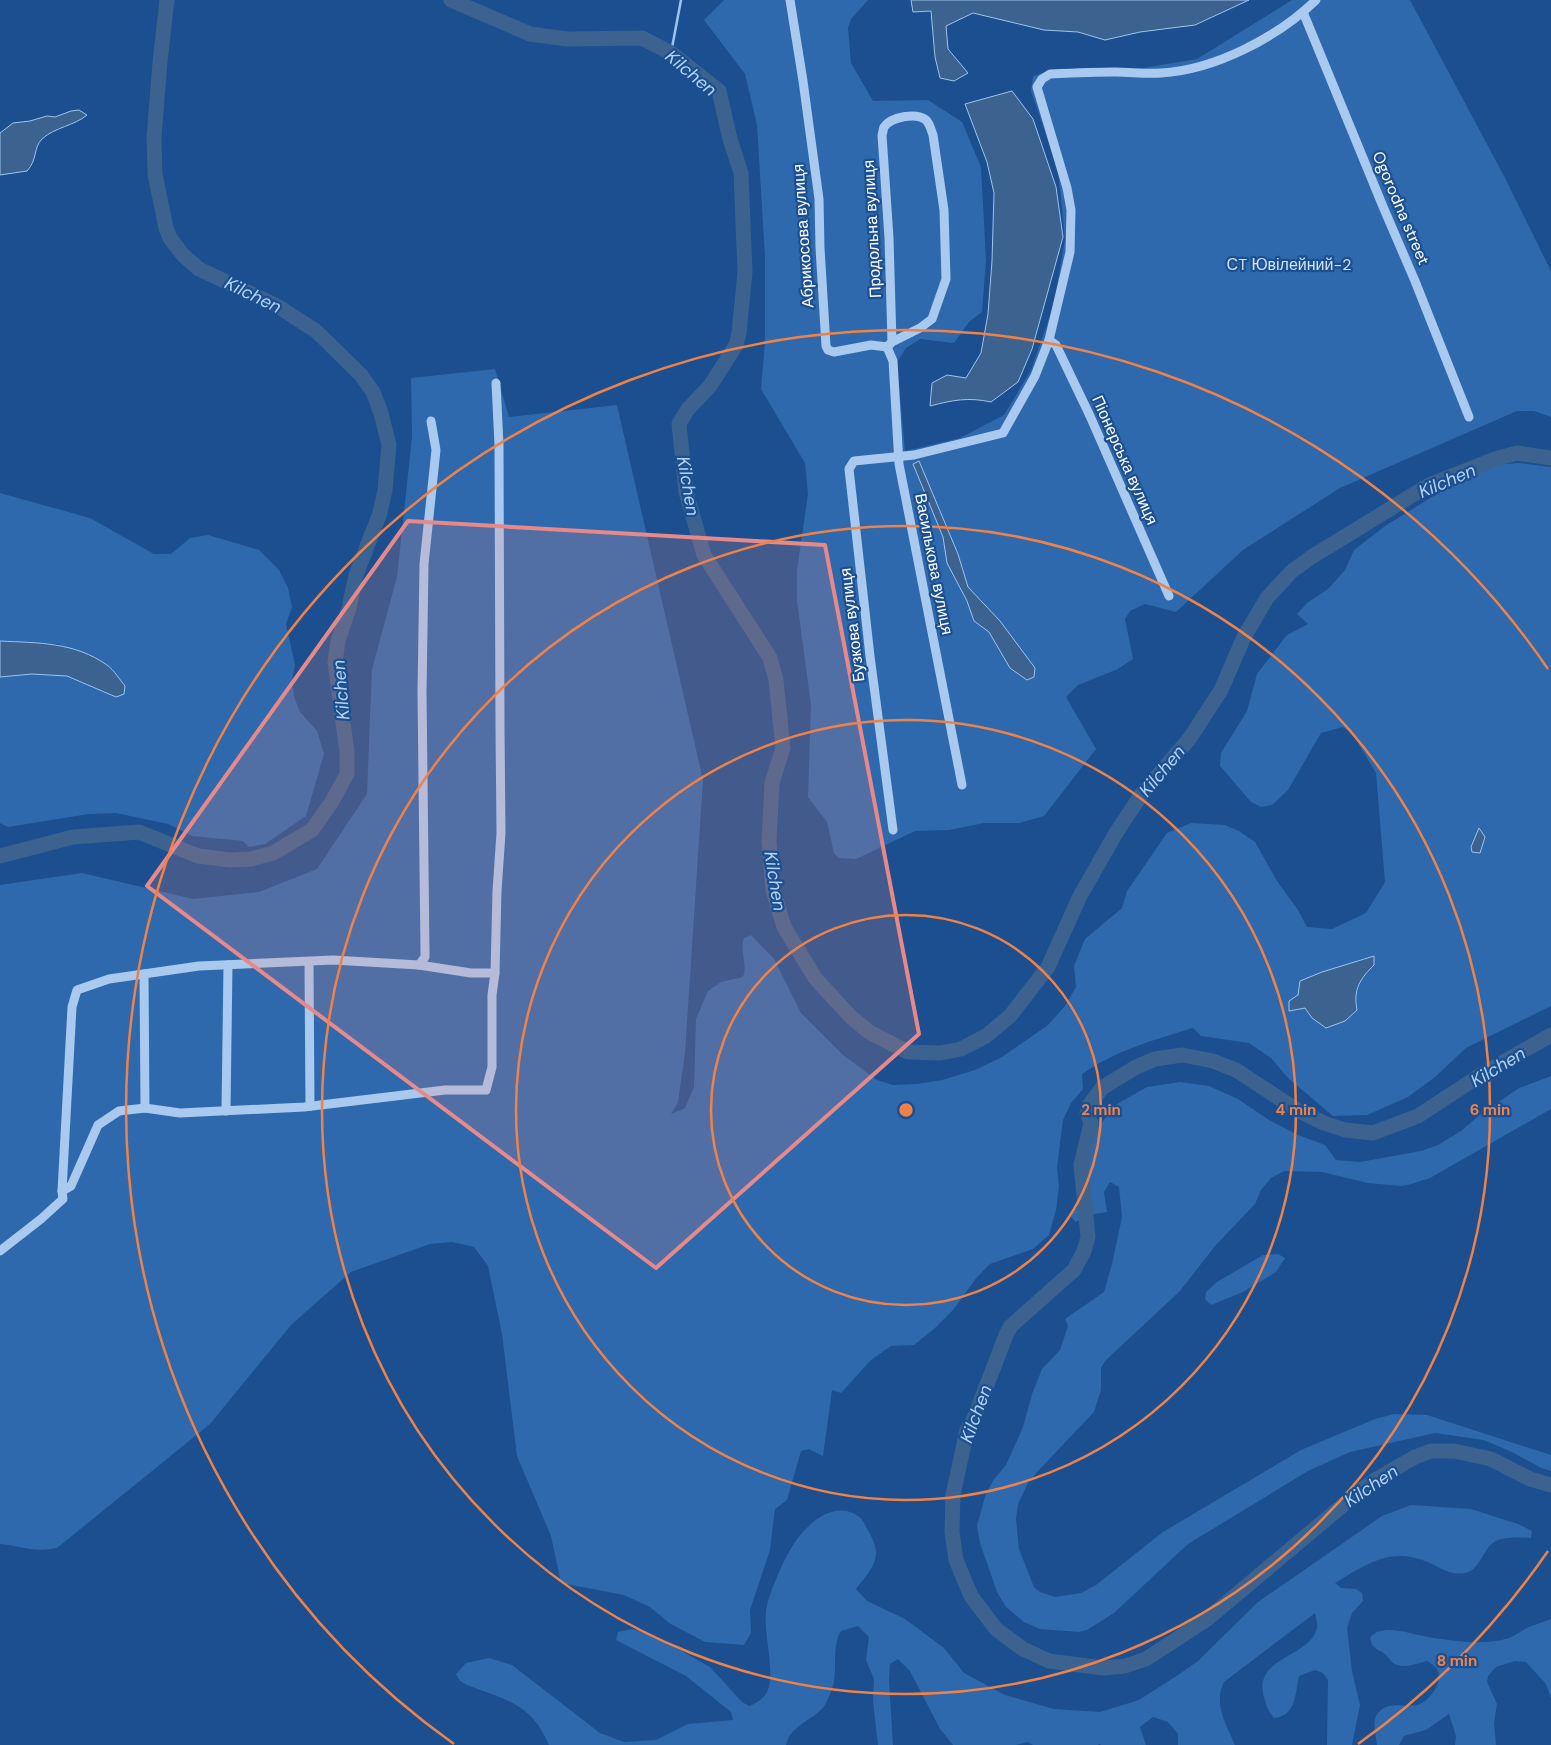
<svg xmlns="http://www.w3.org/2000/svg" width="1551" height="1745" viewBox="0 0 1551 1745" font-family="'DM Sans',sans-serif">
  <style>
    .green { fill: #2e69ad; fill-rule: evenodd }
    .water { fill: #3c6290; stroke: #9cc4f0 }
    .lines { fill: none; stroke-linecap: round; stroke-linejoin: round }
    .stream { stroke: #9cc4f0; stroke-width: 2.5 }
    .river { stroke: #3c6290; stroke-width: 15 }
    .minor { stroke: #a9c9ee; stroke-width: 9 }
    .marked { fill: #e88989; fill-opacity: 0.2; stroke: #e88989; stroke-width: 4; stroke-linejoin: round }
    .ring { fill: none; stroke: #ee8249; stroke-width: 2.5 }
    .labels { text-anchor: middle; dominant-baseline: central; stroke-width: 4.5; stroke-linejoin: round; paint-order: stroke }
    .street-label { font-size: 16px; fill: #fff; stroke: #1b4f8f }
    .park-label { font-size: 16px; fill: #cfe3fa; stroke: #1b4f8f }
    .water-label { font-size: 18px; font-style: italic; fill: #b5d3f5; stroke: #1b4f8f }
    .centre { fill: #ee8249; stroke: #1b4f8f; stroke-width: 2.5 }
    .ring-label { font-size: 15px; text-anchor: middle; font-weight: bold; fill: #ee8249; stroke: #1b4f8f; stroke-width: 4.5; stroke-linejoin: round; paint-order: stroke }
  </style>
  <rect width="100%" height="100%" fill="#1b4f8f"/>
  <g class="green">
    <polygon points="724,0 868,0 851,19 848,28 851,63 873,101 928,100 962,122 981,167 986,260 982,312 969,322 954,343 920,339 906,348 897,362 905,451 960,438 1004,415 1031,370 1054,304 1065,239 1058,170 1031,91 1033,76 1048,71 1137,69 1197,59 1292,0 1410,0 1504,176 1551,271 1551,417 1534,411 1517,411 1340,488 1243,550 1176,612 1145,604 1130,611 1125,619 1133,659 1118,669 1078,685 1066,697 1096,749 1044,816 1019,823 984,823 949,830 915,831 856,859 839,858 834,853 827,822 808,797 811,705 797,601 797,570 808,494 805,463 761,389 765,342 765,257 757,125 745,74 704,20"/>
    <path d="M 495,369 L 509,417 L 617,405 L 703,780 L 685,1053 L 678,1102 L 671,1114 L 685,1108 L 694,1087 L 696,1019 L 708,991 L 721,982 L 743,977 C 748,964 739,951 744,938 L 751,935 L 774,959 L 801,1013 L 843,1055 L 877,1080 L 893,1085 L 917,1084 L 942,1080 L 975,1070 L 1002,1057 L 1048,1025 L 1065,1006 L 1076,987 L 1074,966 L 1085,939 L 1122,908 L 1127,891 L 1167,833 L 1191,823 L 1225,825 L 1239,831 L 1255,842 L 1277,881 L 1298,910 L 1307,927 L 1332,929 L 1366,913 L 1385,882 L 1376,773 L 1352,733 L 1343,727 L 1321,733 L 1288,790 L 1272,805 L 1261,807 L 1251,802 L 1220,766 L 1221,753 L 1247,711 L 1257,674 L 1287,635 L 1308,624 L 1297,614 L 1307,603 L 1328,589 L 1345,570 L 1354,550 L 1385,526 L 1466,476 L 1492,465 L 1518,463 L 1551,467 L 1551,1006 L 1466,1048 L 1435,1077 L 1408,1097 L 1367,1115 L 1333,1116 L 1288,1078 L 1271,1058 L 1249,1043 L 1201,1036 L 1193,1028 C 1153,1040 1117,1050 1082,1074 L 1083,1089 L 1071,1103 L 1063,1120 L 1057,1167 L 1059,1187 L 1056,1210 L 1049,1235 L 1033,1249 L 990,1264 L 977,1277 L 953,1310 L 935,1328 L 914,1345 L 891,1346 L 871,1360 L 841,1393 L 832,1390 L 823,1456 L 809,1449 L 801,1451 L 787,1500 L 775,1509 L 770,1550 L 750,1610 L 751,1633 L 744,1645 L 705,1642 L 669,1623 L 650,1607 L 624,1595 L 561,1583 L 551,1536 L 517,1456 L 502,1334 L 488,1266 L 474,1247 L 452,1242 L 430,1244 L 351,1272 L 291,1325 L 210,1424 L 57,1548 C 32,1553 23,1546 0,1544 L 0,885 L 82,873 L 193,899 L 259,892 L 317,869 L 367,794 L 372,669 L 397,577 L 412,437 L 411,378 ZM 1364,958 L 1374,965 L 1361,978 L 1355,998 L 1312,1018 L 1305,1008 L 1289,1001 L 1347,965 Z"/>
    <polygon points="0,493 90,518 154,554 171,554 190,538 208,535 259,550 279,570 288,588 292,607 286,624 295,665 292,681 294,697 300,712 317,731 324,754 306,816 265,844 249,847 243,841 192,836 168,824 116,813 89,814 8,827 0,823 0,677 32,674 67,676 116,697 59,644 0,641"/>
    <polygon points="1551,1076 1551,1109 1430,1178 1408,1185 1401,1186 1368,1183 1322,1172 1284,1171 1271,1178 1261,1190 1255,1204 1215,1246 1180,1291 1105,1361 1101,1368 1101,1390 1094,1412 1038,1471 1028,1483 1018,1504 1016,1519 1019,1549 1034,1587 1040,1592 1055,1597 1081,1593 1096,1585 1163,1532 1301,1450 1375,1419 1394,1414 1427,1415 1551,1455 1551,1471 1541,1468 1514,1453 1484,1440 1435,1433 1350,1452 1308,1471 1188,1544 1114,1613 1087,1630 1079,1632 1040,1629 1024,1622 1006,1607 997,1592 980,1543 977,1526 986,1493 995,1478 1006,1465 1023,1427 1032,1394 1042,1369 1060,1350 1068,1326 1065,1319 1104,1292 1112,1264 1122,1217 1119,1187 1110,1182 1104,1192 1107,1212 1094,1214 1076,1222 1071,1217 1073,1212 1088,1196 1085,1177 1087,1155 1097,1128 1117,1104 1147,1087 1180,1082 1209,1086 1238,1099 1269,1120 1298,1135 1325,1145 1336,1160 1360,1162 1421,1151 1438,1145 1461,1131 1481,1114 1519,1088"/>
    <polygon points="1278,1254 1285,1258 1276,1272 1243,1292 1211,1305 1205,1299 1206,1292 1217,1282 1263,1255"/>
    <path d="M 1411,1505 L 1471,1509 L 1518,1524 L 1532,1531 L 1531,1538 C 1520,1538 1506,1536 1496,1541 C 1482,1548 1481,1570 1465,1573 C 1449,1576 1439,1566 1425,1561 C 1390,1547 1365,1565 1335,1583 L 1341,1588 L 1356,1589 L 1362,1593 L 1363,1601 L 1352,1613 L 1347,1628 L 1352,1671 L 1360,1705 L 1352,1745 L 1327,1745 L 1328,1680 L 1323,1673 L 1315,1670 L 1299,1676 C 1295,1694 1296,1716 1274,1718 C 1268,1711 1266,1705 1264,1697 C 1252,1657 1310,1658 1317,1628 C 1318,1624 1316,1617 1315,1613 L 1224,1682 C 1213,1704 1226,1724 1235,1745 L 1178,1745 L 1178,1734 L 1168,1722 L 1153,1717 L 1140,1727 L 1146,1745 L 1102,1745 L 1099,1744 L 1098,1745 L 1033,1745 L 1028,1742 L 1016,1745 L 953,1745 L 940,1729 L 910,1671 L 898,1659 L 890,1664 L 889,1680 L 893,1745 L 878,1745 L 873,1701 L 874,1679 L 866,1660 L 869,1637 L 858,1626 L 841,1631 C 832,1646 837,1665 834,1681 C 833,1688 829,1697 826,1703 C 819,1718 790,1724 786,1745 L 549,1745 C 531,1703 506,1700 467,1685 L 460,1681 L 456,1674 L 466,1663 L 489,1658 L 512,1665 L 600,1733 L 624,1742 L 656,1740 L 688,1724 L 733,1720 L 731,1712 L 686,1676 L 616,1640 L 618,1632 L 633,1629 L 664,1641 L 710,1667 L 742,1702 L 749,1706 C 756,1704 763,1699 767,1692 C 777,1671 761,1631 767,1605 C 770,1593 782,1563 789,1552 C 801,1529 831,1498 858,1516 C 863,1519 866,1527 869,1532 C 874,1542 878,1549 875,1560 C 872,1570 862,1581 856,1589 L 867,1601 L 905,1619 L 944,1648 L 964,1673 L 1005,1695 L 1054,1709 L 1100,1712 L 1139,1700 L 1178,1675 L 1198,1661 L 1258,1602 L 1382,1516 Z"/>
    <path d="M 1551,1619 L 1551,1698 L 1546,1684 L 1526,1662 L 1515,1661 L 1496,1667 L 1488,1676 L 1487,1682 L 1497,1704 L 1494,1723 L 1496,1745 L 1455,1745 L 1456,1736 L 1449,1714 L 1426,1730 L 1404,1736 L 1399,1745 L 1377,1745 C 1376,1735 1371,1720 1379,1712 C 1390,1700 1407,1709 1420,1704 C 1431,1699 1444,1681 1437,1669 C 1435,1666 1430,1663 1428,1661 C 1417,1663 1403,1670 1393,1663 C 1390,1661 1388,1656 1385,1654 C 1378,1649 1372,1649 1370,1638 C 1381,1622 1413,1635 1428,1637 C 1454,1641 1484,1646 1509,1638 C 1516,1635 1522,1630 1529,1627 C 1536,1624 1544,1622 1551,1619 Z"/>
  </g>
  <g class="water">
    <polygon points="911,0 1249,0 1195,25 1140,32 1105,40 1078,32 1044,30 973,13 946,26 948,49 968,73 954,81 940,78 935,57 931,11 913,12"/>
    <path d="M 1012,91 L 1033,119 L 1056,187 L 1063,237 L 1032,349 L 1018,382 L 991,402 C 968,397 953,400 930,406 L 932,383 L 947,375 L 966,378 L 981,353 L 988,314 L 992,261 L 994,193 L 987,162 L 965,104 Z"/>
    <path d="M 79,110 L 87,115 C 74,126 55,127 42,139 C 33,148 38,159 27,171 L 0,175 L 0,133 L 13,123 L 30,121 L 47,116 L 55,117 L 71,111 Z"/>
    <polygon points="919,461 958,554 968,587 1000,621 1035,668 1034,677 1027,680 1010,668 989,632 974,621 967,601 947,563 943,537 913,464"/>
    <path d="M 0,641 C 39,643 74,642 107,665 C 114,670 120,680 125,686 L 124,694 L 116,697 L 67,676 L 32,674 L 0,677 Z"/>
    <polygon points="1479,828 1485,837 1480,853 1472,852 1471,847"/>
    <path d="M 1374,956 L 1374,965 C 1360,979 1353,989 1357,1010 L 1345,1021 L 1326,1028 L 1312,1018 L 1305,1008 L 1289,1011 L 1289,1001 L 1298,995 L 1300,981 L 1322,972 Z"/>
  </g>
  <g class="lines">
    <polyline class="stream" points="671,53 681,0"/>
    <g class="river">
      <polyline points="451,0 530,34 567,39 642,38 671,53 719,91 730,139 741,173 745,272 739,333 736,345 710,386 688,409 679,424 686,492 704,555 770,658 776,680 783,748 772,783 769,842 773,890 784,927 815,978 851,1017 869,1032 908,1052 940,1053 961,1049 986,1036 1010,1016 1048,967 1080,896 1116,833 1141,795 1190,738 1221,690 1244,637 1267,598 1292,571 1313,556 1429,485 1495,459 1517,453 1551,458"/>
      <polyline points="0,856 73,837 139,832 198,856 230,860 251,859 273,853 312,830 331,803 347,774 347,752 335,662 338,641 349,608 356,575 380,513 385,490 389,445 381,413 373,392 361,375 316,331 279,307 199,269 183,255 170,238 166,228 155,174 154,137 160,62 167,0"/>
      <polyline points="1551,1035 1479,1076 1418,1116 1373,1133 1345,1130 1324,1123 1297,1110 1236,1070 1213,1061 1182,1055 1155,1059 1136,1067 1102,1088 1090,1104 1087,1113 1091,1123 1081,1165 1088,1237 1084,1251 1074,1270 1011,1326 1006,1335 973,1421 967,1430 953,1495 952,1532 956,1560 971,1596 996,1629 1023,1649 1049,1661 1103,1668 1125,1666 1146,1659 1206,1620 1361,1490 1375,1480 1415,1457 1431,1451 1454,1451 1491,1459 1530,1479 1551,1485"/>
    </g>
    <g class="minor">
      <polyline points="790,0 803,81 819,199 820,248 826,346 828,350 834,352 871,345 887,347"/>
      <polyline points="1303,12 1384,209 1415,281 1469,417"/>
      <polyline points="1049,340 1056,345 1090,416 1169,596"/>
      <path d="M 887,347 L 892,342 L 889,238 L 882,135 C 883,132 883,130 884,127 C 891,117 916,112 926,120 C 930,124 931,130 933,135 L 944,210 L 946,279 L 932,319 L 920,328 L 892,342"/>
      <polyline points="887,347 893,361 899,464 962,785"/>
      <path d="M 893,830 L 870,656 L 849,469 L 854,461 L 914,455 L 1003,433 L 1035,376 L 1049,340 L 1070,252 L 1071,210 L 1067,188 L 1037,87 L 1042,79 L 1050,74 C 1072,73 1094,72 1115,72 C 1130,72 1146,74 1161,73 C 1215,70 1278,37 1316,0"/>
      <polyline points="309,962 310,1106"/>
      <polyline points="419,965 471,973 495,973"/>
      <polyline points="144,974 145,1108"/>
      <polyline points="226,1111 228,965"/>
      <polyline points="62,1191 71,1186 98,1125 119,1111 145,1108 180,1113 304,1107 445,1090 486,1090 492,1067 492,995 495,973 497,891 501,833 500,728 499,445 496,383"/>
      <polyline points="0,1251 41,1219 63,1199 62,1191 72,1007 77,990 109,979 199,966 333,960 419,965 425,957 425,951 422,693 424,564 436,450 431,421"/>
    </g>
  </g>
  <path class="marked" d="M 408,521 L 825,545 L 919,1034 L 656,1268 L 147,886 Z"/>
  <g class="ring">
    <circle cx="906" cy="1110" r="195"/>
    <circle cx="906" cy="1110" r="390"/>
    <circle cx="906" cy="1110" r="584"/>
    <path d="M1548 1551A779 779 0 0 1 1358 1744M454 1744A779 779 0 1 1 1548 669"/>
  </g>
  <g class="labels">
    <g class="street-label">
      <text transform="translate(1401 208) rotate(67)">Ogorodna street</text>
      <text transform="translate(872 229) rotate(-93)">Продольна вулиця</text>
      <text transform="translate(803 236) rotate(-94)">Абрикосова вулиця</text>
      <text transform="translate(1125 460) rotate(66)">Піонерська вулиця</text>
      <text transform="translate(934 564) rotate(79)">Василькова вулиця</text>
      <text transform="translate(852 625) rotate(-97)">Бузкова вулиця</text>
    </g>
    <g class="park-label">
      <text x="1289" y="264">СT Ювілейний-2</text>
    </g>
    <g class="water-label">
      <text transform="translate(691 73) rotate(40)">Kilchen</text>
      <text transform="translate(253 295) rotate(26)">Kilchen</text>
      <text transform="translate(1447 481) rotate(-23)">Kilchen</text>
      <text transform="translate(688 486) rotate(80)">Kilchen</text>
      <text transform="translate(341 690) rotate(-95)">Kilchen</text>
      <text transform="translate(1162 771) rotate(-50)">Kilchen</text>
      <text transform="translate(775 881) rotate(81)">Kilchen</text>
      <text transform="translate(1498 1067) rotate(-31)">Kilchen</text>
      <text transform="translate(976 1414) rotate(-70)">Kilchen</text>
      <text transform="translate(1371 1486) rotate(-34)">Kilchen</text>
    </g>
  </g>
  <circle cx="906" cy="1110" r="8" class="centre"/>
  <g class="ring-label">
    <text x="1101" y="1115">2 min</text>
    <text x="1296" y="1115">4 min</text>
    <text x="1490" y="1115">6 min</text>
    <text x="1457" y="1666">8 min</text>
  </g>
</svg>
